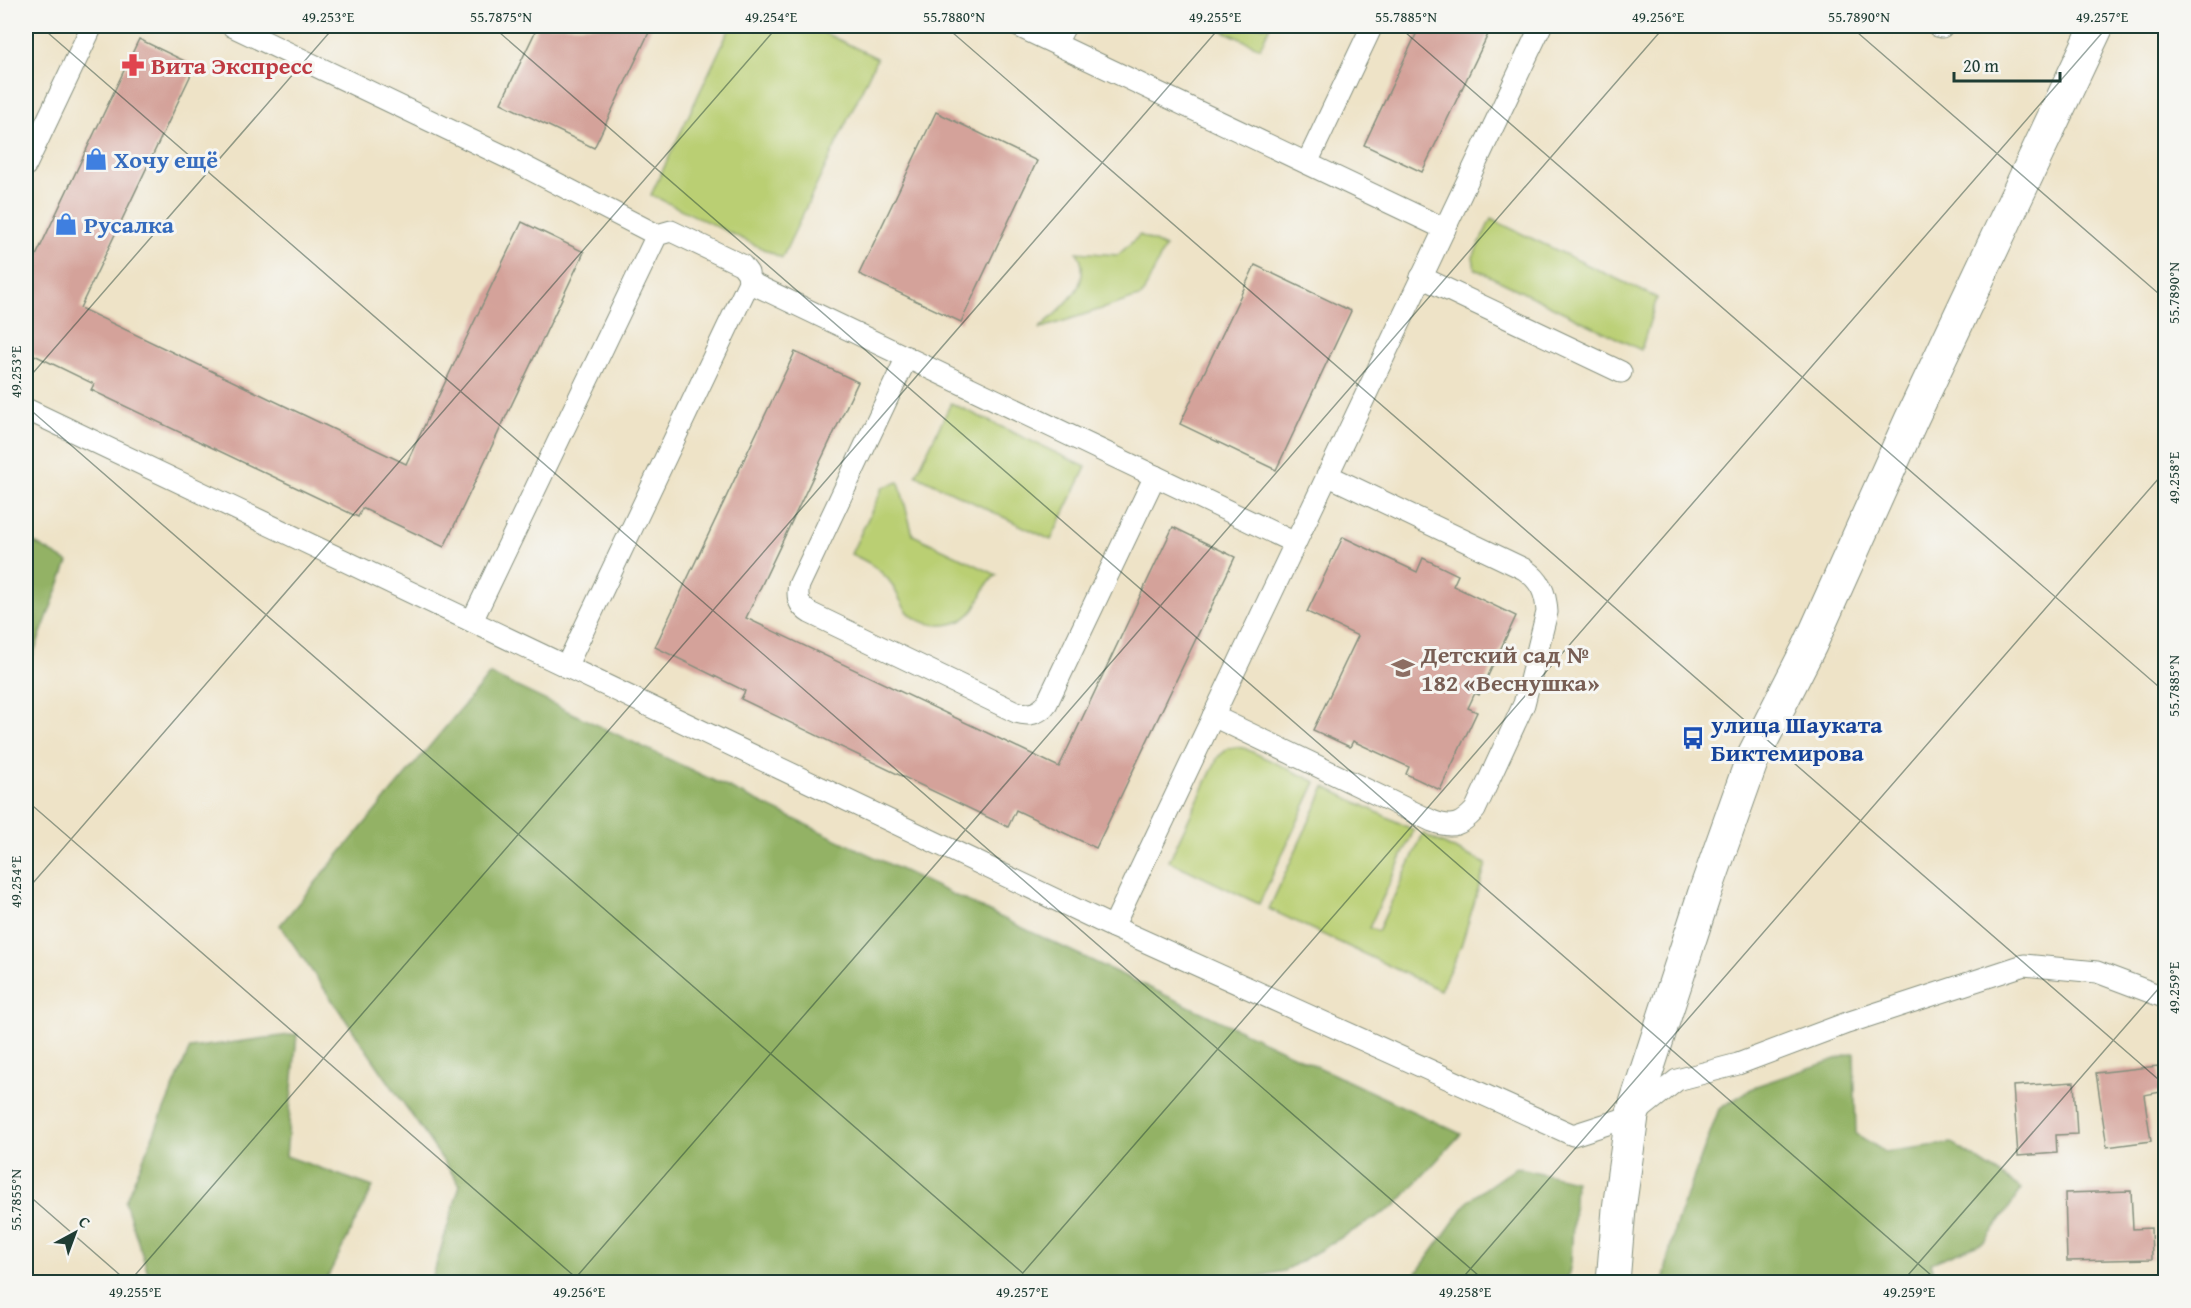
<svg xmlns="http://www.w3.org/2000/svg" width="2191" height="1308" viewBox="0 0 2191 1308" font-family="'Gentium Book Plus',serif">
  <style>
    .green { fill: #bacf73; stroke: #6c8654; stroke-width: 1.5 }
    .forest { fill: #93b265; stroke: #59784c; stroke-width: 1.5 }
    .building { fill: #d4a29a }
    .lines { fill: none; stroke-linecap: round; stroke-linejoin: round }
    .lane-casing { stroke: #86907e; stroke-width: 23 }
    .secondary-casing { stroke: #86907e; stroke-width: 35 }
    .lane { stroke: #fff; stroke-width: 21 }
    .secondary { stroke: #fff; stroke-width: 33 }
    .ticks { fill: none; stroke: #1f3d34; stroke-width: 1.5; stroke-opacity: 0.45 }
    .labels { text-anchor: middle; dominant-baseline: central; stroke-width: 6; stroke-linejoin: round; paint-order: stroke }
    .health-label { font-size: 24px; font-weight: bold; fill: #be3a42; stroke: #f6f6f2; text-anchor: start }
    .shop-label { font-size: 24px; font-weight: bold; fill: #366cbe; stroke: #f6f6f2; text-anchor: start }
    .education-label { font-size: 24px; font-weight: bold; fill: #785e54; stroke: #f6f6f2; text-anchor: start }
    .transit-label { font-size: 24px; font-weight: bold; fill: #164399; stroke: #f6f6f2; text-anchor: start }
    .neatline { fill: none; stroke: #1f3d34; stroke-width: 2 }
    .ticks-label { font-size: 15px; text-anchor: middle; fill: #1f3d34 }
  </style>
  <rect width="100%" height="100%" fill="#f6f6f2"/>
  <filter id="ink" filterUnits="userSpaceOnUse"><feTurbulence type="fractalNoise" baseFrequency=".0167" numOctaves="2"/><feDisplacementMap in="SourceGraphic" scale="12" xChannelSelector="R" yChannelSelector="G"/><feConvolveMatrix kernelMatrix="1 2 1 2 8 2 1 2 1" color-interpolation-filters="sRGB"/></filter>
  <filter id="wash" filterUnits="userSpaceOnUse"><feTurbulence type="fractalNoise" baseFrequency=".008" numOctaves="4" result="noise"/><feDisplacementMap in="SourceGraphic" scale="24" xChannelSelector="R" yChannelSelector="G"/><feGaussianBlur stdDeviation="1.35" result="paint"/><feColorMatrix in="noise" values="0 0 0 0 0 0 0 0 0 0 0 0 0 0 0 0 0 1.4 0 .05"/><feComposite in="paint" operator="in"/></filter>
  <g filter="url(#wash)">
    <rect width="100%" height="100%" fill="#eee3c7"/>
    <g class="green">
      <polygon points="731,26 810,26 877,58 782,258 651,195"/>
      <polygon points="1213,26 1270,26 1260,48"/>
      <polygon points="1491,219 1657,298 1641,350 1475,269 1473,257"/>
      <path d="M 1140,235 L 1165,247 L 1142,296 L 1039,329 C 1060,308 1096,285 1077,252 L 1118,255 Z"/>
      <polygon points="951,403 1086,467 1051,540 916,475"/>
      <path d="M 899,482 L 913,535 L 997,575 C 979,585 983,610 960,621 C 945,628 920,626 908,612 C 899,602 896,587 886,577 C 876,566 864,560 851,554 L 883,487 Z"/>
      <polygon points="1236,747 1244,748 1316,782 1259,904 1169,861 1218,757 1229,748"/>
      <polygon points="1325,787 1414,830 1369,928 1378,931 1423,834 1486,864 1461,946 1440,990 1269,909"/>
    </g>
    <g class="forest">
      <polygon points="26,538 68,562 26,673"/>
      <polygon points="490,674 1065,948 1461,1134 1394,1207 1284,1271 1231,1282 431,1282 460,1185 280,925"/>
      <polygon points="297,1034 286,1156 373,1187 325,1282 151,1282 125,1202 190,1048"/>
      <polygon points="1854,1053 1856,1134 1885,1152 1952,1143 2022,1189 1986,1241 1931,1263 1937,1282 1663,1282 1675,1227 1719,1109 1756,1086"/>
      <polygon points="1516,1167 1575,1181 1571,1263 1567,1282 1410,1282 1469,1200"/>
    </g>
    <g id="blocks">
      <g class="building">
        <polygon points="538,26 652,26 594,148 501,103"/>
        <polygon points="1420,26 1492,26 1422,172 1364,145"/>
        <polygon points="139,39 195,66 80,308 406,464 522,222 584,252 444,547 362,508 358,517 91,390 94,384 26,351 26,277"/>
        <polygon points="936,112 1037,161 961,322 859,274"/>
        <polygon points="1255,265 1351,311 1276,470 1180,424"/>
        <polygon points="795,352 858,382 746,618 1059,767 1173,527 1235,557 1096,848 1016,810 1008,827 741,699 745,691 655,647"/>
        <polygon points="1343,537 1417,572 1423,558 1458,575 1453,586 1516,616 1479,695 1475,693 1468,708 1477,712 1440,790 1406,774 1409,767 1353,741 1350,747 1313,730 1358,636 1307,612"/>
        <polygon points="2158,1066 2161,1092 2144,1095 2151,1141 2107,1147 2096,1073"/>
        <polygon points="2074,1082 2077,1134 2056,1135 2057,1153 2018,1156 2013,1086"/>
        <polygon points="2131,1191 2133,1229 2151,1228 2152,1259 2067,1261 2065,1193"/>
      </g>
    </g>
  </g>
  <g filter="url(#ink)">
    <use href="#blocks" fill-opacity="0" stroke="#86907e" stroke-width="1.5"/>
    <g class="lines">
      <g class="lane-casing">
        <g id="lane">
          <polyline points="232,26 506,157 657,235"/>
          <polyline points="1018,26 1445,229"/>
          <polyline points="1938,26 1942,27"/>
          <polyline points="1056,43 1065,26"/>
          <polyline points="1307,163 1372,26"/>
          <polyline points="26,165 92,26"/>
          <polyline points="1421,277 1621,372"/>
          <polyline points="749,282 1295,543"/>
          <path d="M 907,357 L 799,585 C 796,598 799,606 810,613 L 1016,712 C 1029,716 1039,714 1047,703 L 1155,476"/>
          <polyline points="26,409 1113,927 1573,1135 1632,1116 1677,1080 1738,1064 1847,1023 2024,965 2097,972 2166,998"/>
          <polyline points="472,621 657,235 671,231 742,265 748,273 749,282 566,667"/>
          <path d="M 1213,716 L 1432,821 C 1453,829 1461,825 1475,810 L 1524,704 L 1547,612 C 1546,592 1540,580 1524,569 L 1327,475"/>
          <polyline points="1113,927 1541,26"/>
        </g>
      </g>
      <g class="secondary-casing">
        <polyline id="secondary" points="1613,1282 1619,1209 1632,1116 1704,895 1753,757 1810,645 1911,420 2097,26"/>
      </g>
      <use href="#lane" class="lane"/>
      <use href="#secondary" class="secondary"/>
    </g>
  </g>
  <path class="ticks" d="M 40,26 L 1486,1282M 492,26 L 1939,1282M 945,26 L 2166,1086M 1398,26 L 2166,693M 1850,26 L 2166,300M 26,381 L 335,26M 26,406 L 1033,1282M 26,800 L 581,1282M 26,891 L 778,26M 26,1193 L 128,1282M 129,1282 L 1221,26M 572,1282 L 1665,26M 1015,1282 L 2108,26M 1459,1282 L 2166,470M 1902,1282 L 2166,980"/>
  <defs>
    <g id="pharmacy-bare" transform="scale(1.8)"><path d="M-2-6h4v4h4v4h-4v4h-4v-4h-4v-4h4Z" fill="#e0444e" stroke="#f6f6f2" stroke-width="2.5" paint-order="stroke"/></g>
    <g id="shop-bare" transform="scale(1.8)"><path d="M-5-2.5h2.3a2.7 3.5 0 0 1 5.4 0H5L5.5 6h-11ZM-1.5-2.5h3a1.5 2.3 0 0 0-3 0Z" fill="#3f7fe0" stroke="#f6f6f2" stroke-width="2.5" paint-order="stroke"/></g>
    <g id="school-bare" transform="scale(1.8)"><path d="M0-5L7-2L0 1L-7-2ZM-4 1L0 2.5L4 1V4Q0 6-4 4Z" fill="#8d6e63" stroke="#f6f6f2" stroke-width="2.5" paint-order="stroke"/></g>
    <g id="bus-bare" transform="scale(1.8)"><path d="M-5-6H5V4H4V6H2V4H-2V6H-4V4H-5ZM-3.5-4V0h7V-4ZM-3.5 1.2v1.5H-2V1.2ZM2 1.2v1.5H3.5V1.2Z" fill="#1a4fb4" stroke="#f6f6f2" stroke-width="2.5" paint-order="stroke"/></g>
  </defs>
  <g fill-rule="evenodd">
    <use href="#pharmacy-bare" x="133" y="65"/>
    <use href="#shop-bare" x="96" y="159"/>
    <use href="#shop-bare" x="66" y="224"/>
    <use href="#school-bare" x="1403" y="668"/>
    <use href="#bus-bare" x="1693" y="738"/>
  </g>
  <g class="labels">
    <g class="health-label">
      <text x="151" y="65">Вита Экспресс</text>
    </g>
    <g class="shop-label">
      <text x="114" y="159">Хочу ещё</text>
      <text x="84" y="224">Русалка</text>
    </g>
    <g class="education-label">
      <text x="1421" y="654">Детский сад №<tspan x="1421" dy="28">182 «Веснушка»</tspan></text>
    </g>
    <g class="transit-label">
      <text x="1711" y="724">улица Шауката<tspan x="1711" dy="28">Биктемирова</tspan></text>
    </g>
  </g>
  <rect width="2191" height="1308" fill="none" stroke="#f6f6f2" stroke-width="66"/>
  <g transform="translate(75 1233) rotate(41)" stroke="#f6f6f2" stroke-width="4.5" paint-order="stroke">
  <path d="M0-4.5L10 22L0 15L-10 22Z" fill="#1f3d34"/>
  <text y="-9" font-size="16" font-weight="bold" text-anchor="middle" fill="#1f3d34">С</text>
  </g>
  <path d="M1954 72v9h106v-9" fill="none" stroke="#1f3d34" stroke-width="3"/>
  <text x="1963" y="72" font-size="18" fill="#1f3d34" stroke="#f6f6f2" stroke-width="4.5" paint-order="stroke">20 m</text>
  <rect x="33" y="33" width="2125" height="1242" class="neatline"/>
  <g class="ticks-label">
    <text x="328" y="22">49.253°E</text>
    <text x="501" y="22">55.7875°N</text>
    <text x="771" y="22">49.254°E</text>
    <text x="954" y="22">55.7880°N</text>
    <text x="1215" y="22">49.255°E</text>
    <text x="1406" y="22">55.7885°N</text>
    <text x="1658" y="22">49.256°E</text>
    <text x="1859" y="22">55.7890°N</text>
    <text x="2102" y="22">49.257°E</text>
    <text transform="translate(2174 293) rotate(-90)" y="5">55.7890°N</text>
    <text transform="translate(16 372) rotate(-90)" y="5">49.253°E</text>
    <text transform="translate(2174 478) rotate(-90)" y="5">49.258°E</text>
    <text transform="translate(2174 686) rotate(-90)" y="5">55.7885°N</text>
    <text transform="translate(16 882) rotate(-90)" y="5">49.254°E</text>
    <text transform="translate(2174 988) rotate(-90)" y="5">49.259°E</text>
    <text transform="translate(16 1200) rotate(-90)" y="5">55.7855°N</text>
    <text x="135" y="1297">49.255°E</text>
    <text x="579" y="1297">49.256°E</text>
    <text x="1022" y="1297">49.257°E</text>
    <text x="1465" y="1297">49.258°E</text>
    <text x="1909" y="1297">49.259°E</text>
  </g>
</svg>
